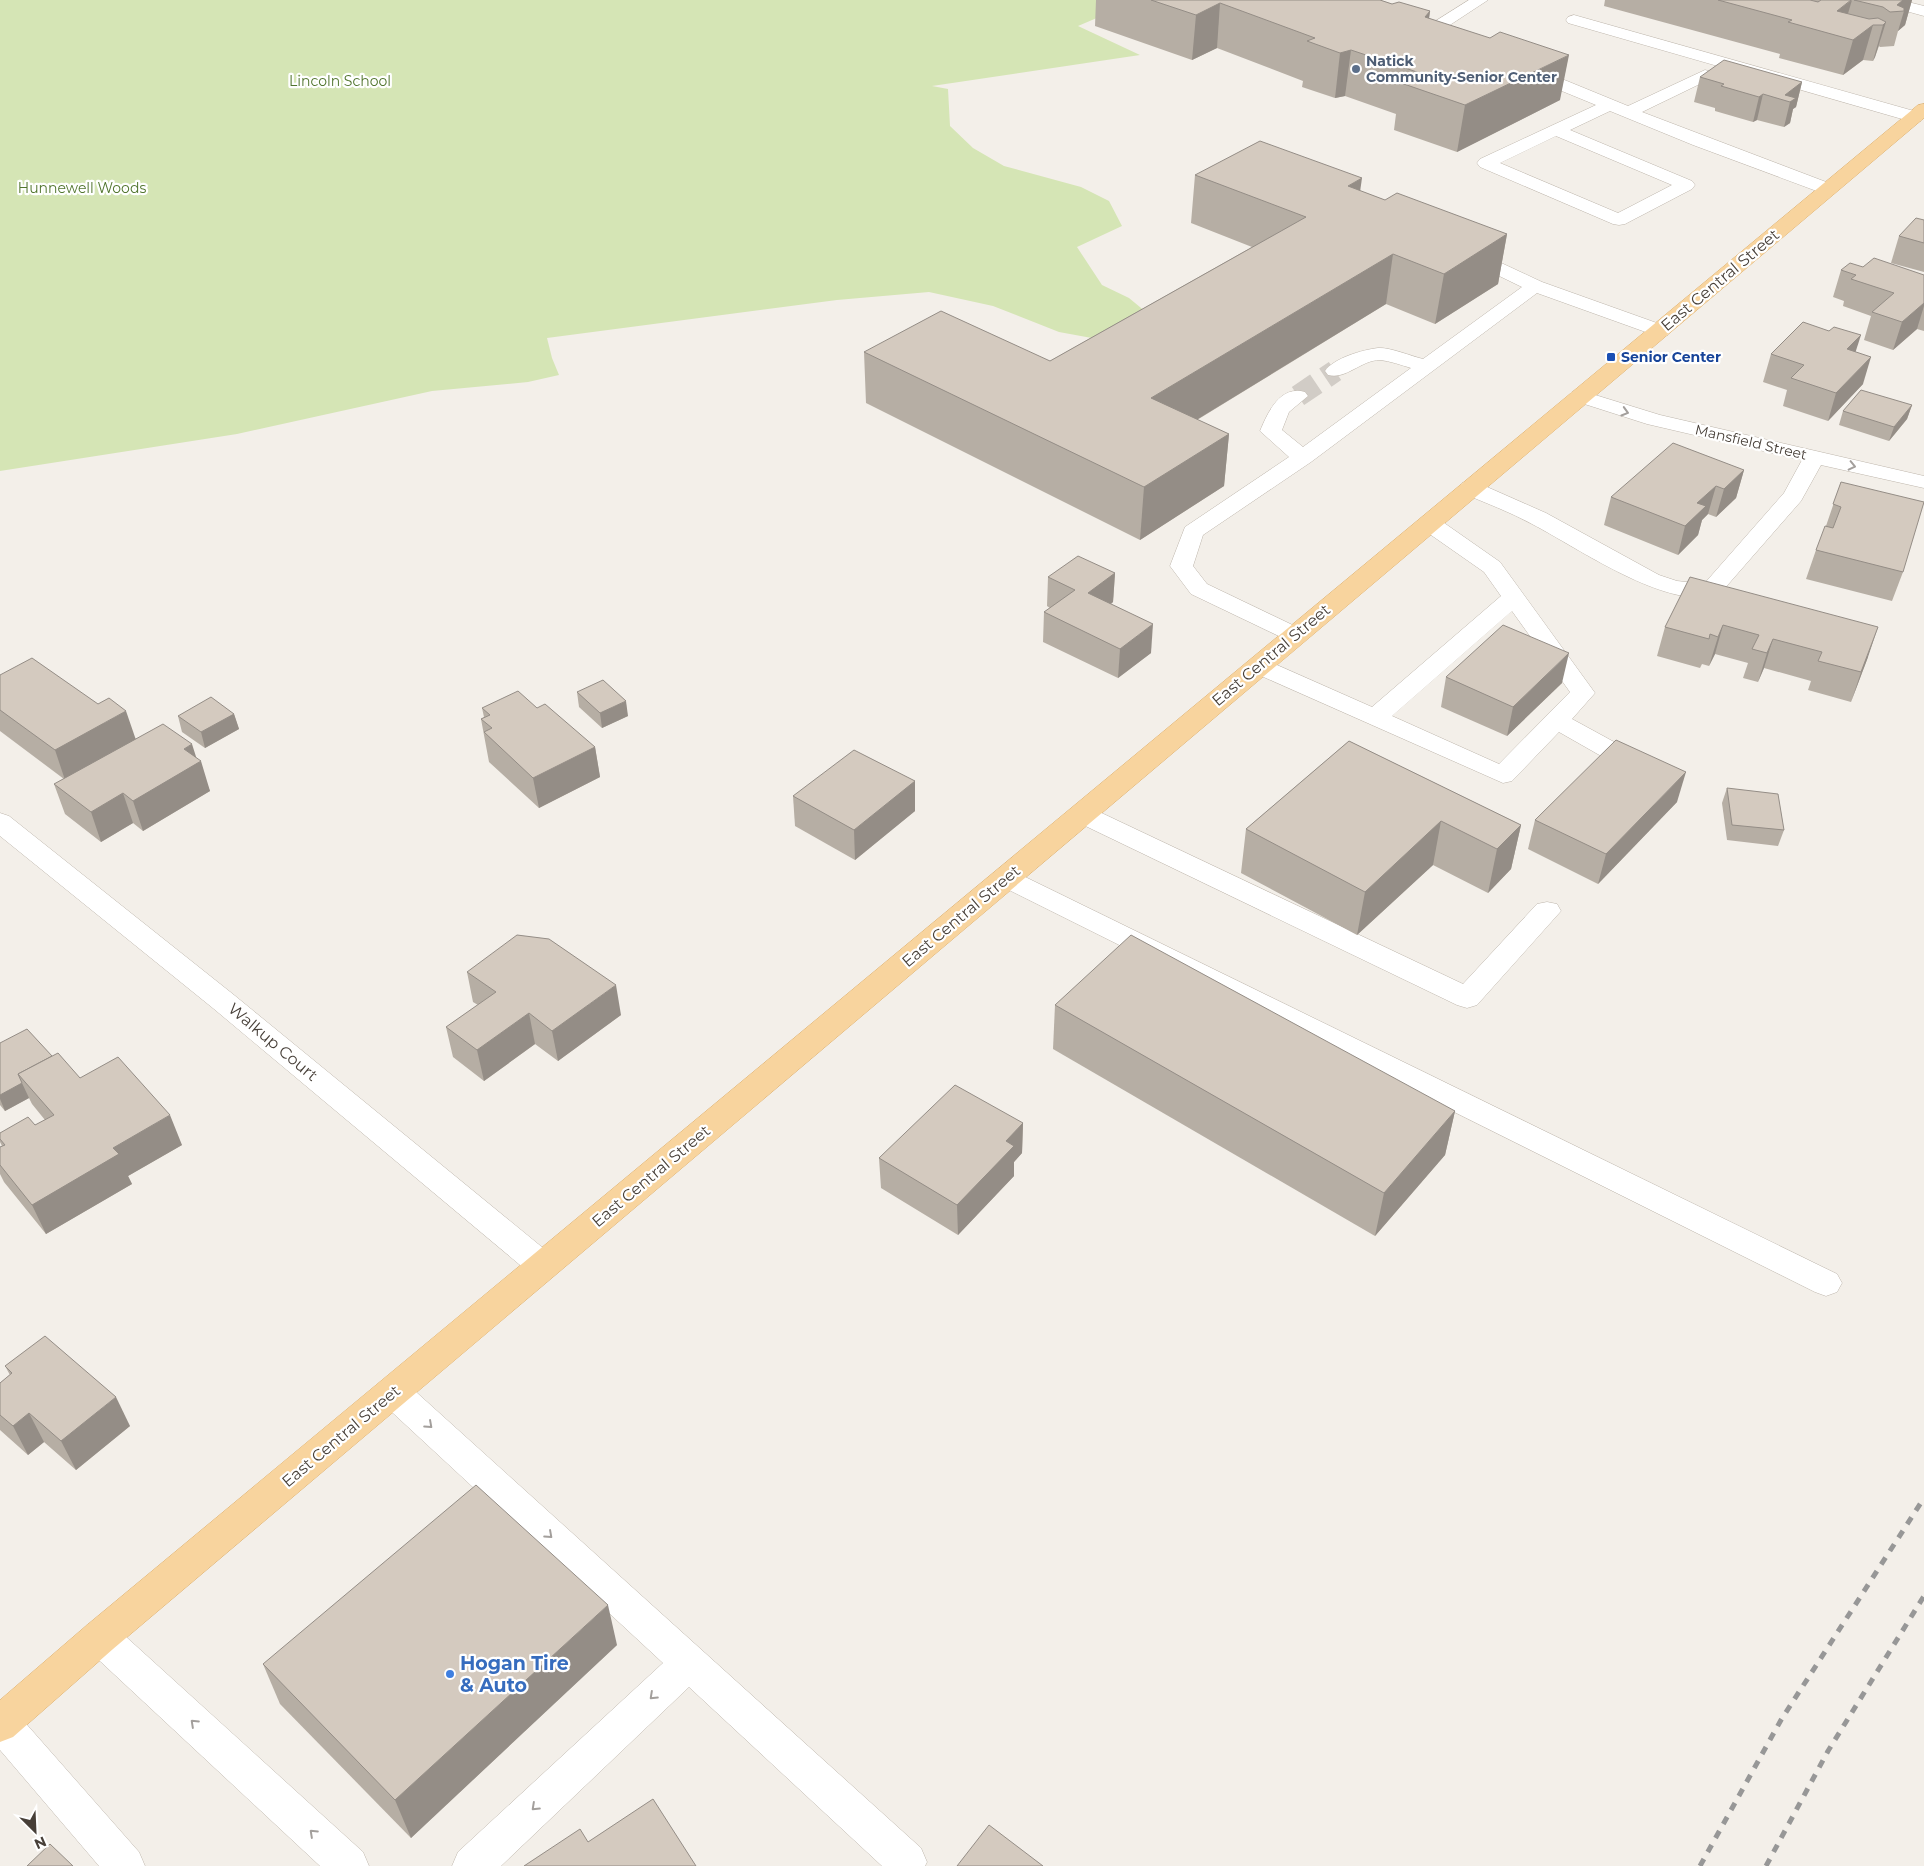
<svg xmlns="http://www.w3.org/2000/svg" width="1924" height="1866" viewBox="0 0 1924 1866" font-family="Montserrat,sans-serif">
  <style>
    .green { fill: #d5e5b5 }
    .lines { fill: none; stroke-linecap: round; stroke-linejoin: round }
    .minor-tunnel { stroke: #d1ccc6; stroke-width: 22; stroke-dasharray: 22 11; stroke-linecap: butt }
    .minor-casing { stroke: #beb6ac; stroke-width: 1 }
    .major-casing { stroke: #dcaf6e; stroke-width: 1 }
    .minor { fill: #fff; fill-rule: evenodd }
    .major { fill: #f8d49e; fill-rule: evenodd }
    .rail { stroke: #979797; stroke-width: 5; stroke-dasharray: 8 8; stroke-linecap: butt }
    .wall { fill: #b6aea4 }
    .shaded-wall { fill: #948d86 }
    .building { fill: #d4cabf; stroke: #948d86 }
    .oneway { stroke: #a39f9c }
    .service-dot { fill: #5c6f8a; stroke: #fff; stroke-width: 2 }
    .transit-dot { fill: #1a4fb4; stroke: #fff; stroke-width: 2 }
    .shop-dot { fill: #3f7fe0; stroke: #fff; stroke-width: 2 }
    .labels { text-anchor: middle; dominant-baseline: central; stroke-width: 4.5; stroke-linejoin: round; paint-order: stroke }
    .far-service-label { font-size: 14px; font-weight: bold; fill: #4e5e75; stroke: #fff; text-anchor: start }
    .far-park-label { font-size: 14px; fill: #51752e; stroke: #fff }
    .far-transit-label { font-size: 14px; font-weight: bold; fill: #164399; stroke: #fff; text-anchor: start }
    .far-street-label { font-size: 14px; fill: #473f38; stroke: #fff }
    .street-label { font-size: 16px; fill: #473f38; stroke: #fff }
    .near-shop-label { font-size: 19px; font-weight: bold; fill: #366cbe; stroke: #fff; text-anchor: start }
  </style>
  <rect width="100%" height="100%" fill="#f3efe9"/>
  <polygon class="green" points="0,0 1139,0 1078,26 1140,55 932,86 948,89 950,126 973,148 1004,166 1081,187 1109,201 1122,226 1077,247 1102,285 1129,298 1152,317 1119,343 1059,332 993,306 929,292 837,300 547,338 552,358 559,375 528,382 432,391 237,434 0,471"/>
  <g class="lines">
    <polyline class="minor-tunnel" points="1298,396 1335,371"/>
    <g class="minor-casing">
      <g id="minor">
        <polygon points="1469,0 1488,0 1427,40 1415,40 1413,37 1415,34"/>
        <polygon points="1874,0 1900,0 1924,6 1924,16 1877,3"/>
        <polygon points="1574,15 1921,113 1923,117 1921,121 1909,121 1568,23 1566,20 1568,17"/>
        <path d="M 1529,67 L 1567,81 L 1628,106 L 1705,70 L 1741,80 L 1743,84 L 1741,88 L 1735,89 L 1706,81 L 1642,112 L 1834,185 L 1837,189 L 1834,193 L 1828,194 L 1822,193 L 1693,145 L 1610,111 L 1570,130 L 1692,181 L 1695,185 L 1692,189 L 1625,224 L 1619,225 L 1613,224 L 1480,167 L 1477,163 L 1480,159 L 1596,105 L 1523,75 L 1521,72 L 1523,69 ZM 1556,136 L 1672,185 L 1618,213 L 1500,163 Z"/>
        <path d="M 1467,247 L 1542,282 L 1668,327 L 1671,331 L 1668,335 L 1661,337 L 1654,335 L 1537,293 L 1311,462 L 1203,535 L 1193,566 L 1207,584 L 1303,630 L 1307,635 L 1303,640 L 1295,642 L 1287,640 L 1191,594 L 1170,566 L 1185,527 L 1289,457 L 1260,431 C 1268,412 1280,385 1305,392 L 1308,396 L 1289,412 L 1282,430 L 1303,447 L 1411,368 C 1401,365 1390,361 1380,360 C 1361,360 1346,380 1328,375 L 1325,371 C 1334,358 1362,350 1378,348 C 1389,347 1411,356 1423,359 L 1522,287 L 1460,257 L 1458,253 L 1460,249 Z"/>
        <path d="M 1579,390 L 1660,415 L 1924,476 L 1924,488 L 1821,465 L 1801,501 L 1718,596 C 1664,609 1580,549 1532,524 C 1510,512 1486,503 1462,493 L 1459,488 L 1462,483 L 1470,481 L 1478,483 L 1546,513 L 1659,575 L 1677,581 L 1704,584 L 1784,493 L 1802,460 L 1647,424 L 1572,400 L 1569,396 L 1572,392 Z"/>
        <path d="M 1429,516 L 1437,518 L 1500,562 L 1595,693 L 1572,719 L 1649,761 L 1653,767 L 1649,773 L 1640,775 L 1631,773 L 1559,732 L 1512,781 L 1503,783 L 1250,671 L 1247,666 L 1250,661 L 1259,659 L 1268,661 L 1372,707 L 1501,596 L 1484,572 L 1421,528 L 1418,523 L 1421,518 ZM 1512,611 L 1570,692 L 1499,764 L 1392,716 Z"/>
        <polygon points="1082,805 1091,808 1463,984 1537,904 1547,902 1557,904 1561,911 1477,1005 1467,1008 1457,1005 1073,820 1069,814 1073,808"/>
        <polygon points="0,813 9,816 234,995 554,1257 559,1266 554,1275 543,1279 532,1275 214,1009 0,836"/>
        <polygon points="1006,869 1015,872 1837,1274 1842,1283 1837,1292 1826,1296 1815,1292 997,884 993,878 997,872"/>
        <polygon points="393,1378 405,1382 921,1848 927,1862 925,1866 882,1866 689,1687 501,1866 452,1866 458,1852 663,1663 381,1402 376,1392 381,1382"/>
        <polygon points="100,1620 113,1625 363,1852 369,1866 320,1866 87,1649 82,1637 87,1625"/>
        <polygon points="0,1705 14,1710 139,1852 145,1866 99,1866 0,1750"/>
      </g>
    </g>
    <g class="major-casing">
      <polygon id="major" points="1924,104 1924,118 113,1649 13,1737 0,1742 0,1700 87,1625 1918,105"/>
    </g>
    <use href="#minor" class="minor"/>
    <use href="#major" class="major"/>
    <g class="rail">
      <polyline points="1700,1866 1781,1720 1924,1498"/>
      <polyline points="1766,1866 1828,1751 1924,1596"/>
    </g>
  </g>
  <g class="wall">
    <polygon points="1096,0 1380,0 1392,4 1430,11 1429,18 1560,100 1457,152 1394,130 1396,114 1345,96 1335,98 1302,87 1303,81 1217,48 1192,60 1095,26"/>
    <polygon points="1605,0 1912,0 1905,25 1898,31 1894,46 1880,47 1879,46 1875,57 1873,61 1863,60 1843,75 1779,58 1780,54 1604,6"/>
    <polygon points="1700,77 1802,82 1796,107 1793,109 1790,123 1784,127 1757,120 1753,122 1715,111 1715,108 1694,102"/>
    <polygon points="1195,175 1360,191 1385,200 1507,234 1498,284 1435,324 1386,304 1197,420 1229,434 1224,486 1140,540 866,403 864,352 1050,361 1252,247 1191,223"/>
    <polygon points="1924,220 1924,272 1891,263 1899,236"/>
    <polygon points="1863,267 1924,275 1924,331 1917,329 1893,350 1864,340 1871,316 1843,306 1844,301 1833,297 1841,270"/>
    <polygon points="1855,352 1863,384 1828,421 1783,406 1787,390 1763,382 1771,354"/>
    <polygon points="1912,405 1907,419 1889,441 1839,425 1843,411"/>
    <polygon points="1744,470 1736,498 1716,517 1708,514 1702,520 1698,535 1678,555 1604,525 1611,497"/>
    <polygon points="1841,482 1903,572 1892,601 1806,579 1816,550 1826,526"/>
    <polygon points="1115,573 1113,602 1111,604 1151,653 1118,678 1043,642 1044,612 1050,608 1047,606 1048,577"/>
    <polygon points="1690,577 1868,657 1851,702 1808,690 1811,681 1764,668 1758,682 1743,678 1748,663 1715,654 1709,666 1702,664 1700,668 1657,656 1665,627"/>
    <polygon points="0,675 136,739 196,758 210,791 143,831 133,823 101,842 65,814 54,784 64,779 0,731"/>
    <polygon points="1446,677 1562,683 1507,736 1441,707"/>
    <polygon points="577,692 628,716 602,728 579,707"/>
    <polygon points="482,708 537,708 595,747 600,777 539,808 489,762 481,719 484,717"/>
    <polygon points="234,714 239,729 205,748 182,732 178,716"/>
    <polygon points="1349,741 1521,825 1511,869 1488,893 1433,865 1357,935 1241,873 1246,829"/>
    <polygon points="915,781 915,811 855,860 795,826 793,796"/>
    <polygon points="1727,788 1784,830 1778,846 1727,840 1722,803"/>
    <polygon points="1677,802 1598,884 1528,849 1535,820"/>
    <polygon points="467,972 621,1015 558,1061 535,1044 484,1081 453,1057 446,1027 478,1005 473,1002"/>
    <polygon points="1055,1005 1455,1111 1445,1155 1375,1236 1053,1049"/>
    <polygon points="0,1043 52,1056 80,1078 182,1145 128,1176 132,1184 46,1234 4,1182 0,1174 0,1147 2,1146 0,1142 0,1133 35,1125 45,1120 32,1104 29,1098 5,1111 0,1105"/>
    <polygon points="1023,1123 1022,1153 1014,1162 1014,1176 958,1235 881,1188 879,1158"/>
    <polygon points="5,1366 130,1426 76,1470 44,1442 28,1455 0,1430 0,1383 10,1375"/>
    <polygon points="617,1645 411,1838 280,1704 263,1664"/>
  </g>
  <g class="shaded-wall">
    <polygon points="1852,0 1842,34 1837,11"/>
    <polygon points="1903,0 1912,0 1905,25 1898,31 1904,11 1897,5"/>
    <polygon points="1220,3 1217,48 1192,60 1196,15"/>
    <polygon points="1430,11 1424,56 1425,17"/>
    <polygon points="1886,22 1875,57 1873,61 1883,25"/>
    <polygon points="1873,25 1863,60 1843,75 1853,40"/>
    <polygon points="1351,50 1345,96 1335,98 1340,53"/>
    <polygon points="1569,55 1560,100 1457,152 1465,105"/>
    <polygon points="1802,82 1796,107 1793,109 1790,123 1784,127 1790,102 1785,95"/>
    <polygon points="1763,94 1757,120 1753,122 1759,97"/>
    <polygon points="1362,178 1355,227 1348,186"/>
    <polygon points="1507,234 1498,284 1435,324 1444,274"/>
    <polygon points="1393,254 1386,304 1147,450 1151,398"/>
    <polygon points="1924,303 1924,306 1917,329 1893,350 1902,322"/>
    <polygon points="1861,335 1852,363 1847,349"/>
    <polygon points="1871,357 1863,384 1828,421 1836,393"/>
    <polygon points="1912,405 1907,419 1889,441 1894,427"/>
    <polygon points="1229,434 1224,486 1140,540 1144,487"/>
    <polygon points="1744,470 1736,498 1716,517 1724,489"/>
    <polygon points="1716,486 1708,514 1702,520 1698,535 1678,555 1685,526 1697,503"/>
    <polygon points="1115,573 1113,602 1086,622 1088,593"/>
    <polygon points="1153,624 1151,653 1118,678 1120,649"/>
    <polygon points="1723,625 1715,654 1709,666 1718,637"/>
    <polygon points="1878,627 1868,657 1851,702 1861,672"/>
    <polygon points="1773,639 1764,668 1758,682 1767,653"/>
    <polygon points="1569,653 1562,683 1507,736 1513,707"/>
    <polygon points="626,701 628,716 602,728 600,713"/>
    <polygon points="126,711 136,740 65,780 55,750"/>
    <polygon points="234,714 239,729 205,748 201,732"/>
    <polygon points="192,744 198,763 201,761 210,791 143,831 133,801 184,749"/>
    <polygon points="595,747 600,777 539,808 533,778"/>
    <polygon points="1686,772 1677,802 1598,884 1606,854"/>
    <polygon points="915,781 915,811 855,860 854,830"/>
    <polygon points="123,793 133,823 101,842 91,812"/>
    <polygon points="1441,821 1433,865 1357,935 1365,892"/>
    <polygon points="1521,825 1511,869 1488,893 1497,849"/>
    <polygon points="616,985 621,1015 558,1061 552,1031"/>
    <polygon points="529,1013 535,1044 484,1081 477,1050"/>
    <polygon points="22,1083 29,1098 5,1111 0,1099 0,1095"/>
    <polygon points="1455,1111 1445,1155 1375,1236 1384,1193"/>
    <polygon points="170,1115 182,1145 128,1176 132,1184 46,1234 32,1205 113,1148"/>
    <polygon points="1023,1123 1022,1153 1014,1162 1014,1176 958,1235 957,1205 1006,1141"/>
    <polygon points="116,1397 130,1426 76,1470 61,1441"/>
    <polygon points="29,1413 44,1442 28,1455 13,1426"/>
    <polygon points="608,1605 617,1645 411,1838 395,1800"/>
  </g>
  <g class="building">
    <polygon points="1151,0 1380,0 1392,4 1399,2 1430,11 1425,17 1490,38 1500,32 1569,55 1465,105 1401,83 1420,73 1351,50 1340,53 1307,41 1315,38 1220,3 1196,15"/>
    <polygon points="1718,0 1810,0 1818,2 1821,0 1851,0 1837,11 1869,19 1878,18 1886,22 1883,25 1873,25 1853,40 1788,22 1792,20"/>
    <polygon points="1854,0 1903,0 1897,5 1904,8 1904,11 1890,12 1883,7"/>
    <polygon points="1724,60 1802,82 1785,95 1796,98 1790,102 1763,94 1759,97 1721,86 1724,84 1700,77"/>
    <polygon points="1260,141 1362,178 1348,186 1385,200 1397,193 1507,234 1444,274 1393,254 1151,398 1229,434 1144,487 864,352 941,311 1050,361 1306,217 1195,175"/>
    <polygon points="1916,218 1924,220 1924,243 1899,236"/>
    <polygon points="1874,258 1924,275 1924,303 1902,322 1872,312 1894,293 1851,279 1856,275 1841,270 1850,263 1863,267"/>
    <polygon points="1803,322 1829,331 1834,327 1861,335 1847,349 1871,357 1836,393 1791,378 1804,365 1771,354"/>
    <polygon points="1861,390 1912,405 1894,427 1843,411"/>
    <polygon points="1673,443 1744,470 1724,489 1716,486 1697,503 1706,506 1685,526 1611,497"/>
    <polygon points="1841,482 1924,502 1903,572 1816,550 1825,526 1833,528 1841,507 1833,504"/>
    <polygon points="1078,556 1115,573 1088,593 1153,624 1120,649 1044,612 1075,590 1048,577"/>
    <polygon points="1690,577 1878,627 1861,672 1818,661 1822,652 1773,639 1767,653 1752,649 1759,635 1723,625 1718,637 1710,634 1709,639 1665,627"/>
    <polygon points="1503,625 1569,653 1513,707 1446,677"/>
    <polygon points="32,658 98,704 109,698 126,711 55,750 0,710 0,675"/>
    <polygon points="603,680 626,701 600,713 577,692"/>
    <polygon points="518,691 537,708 545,704 595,747 533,778 484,732 492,728 481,719 490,715 482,708"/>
    <polygon points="211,697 234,714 201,732 178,716"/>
    <polygon points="163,724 192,744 184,749 201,761 133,801 123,793 91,812 54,784"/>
    <polygon points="1616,740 1686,772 1606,854 1535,820"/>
    <polygon points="1349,741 1521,825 1497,849 1441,821 1365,892 1246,829"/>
    <polygon points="854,750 915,781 854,830 793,796"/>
    <polygon points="1727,788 1778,794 1784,830 1732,825"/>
    <polygon points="517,935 549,939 616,985 552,1031 529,1013 477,1050 446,1027 496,992 467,972"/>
    <polygon points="1131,935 1455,1111 1384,1193 1055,1005"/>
    <polygon points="27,1029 52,1056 18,1074 22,1083 0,1095 0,1043"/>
    <polygon points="58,1053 80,1078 118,1057 170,1115 113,1148 119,1154 32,1205 0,1165 0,1147 5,1145 0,1139 0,1133 28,1117 35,1125 54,1115 18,1074"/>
    <polygon points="955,1085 1023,1123 1006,1141 1014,1146 957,1205 879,1158"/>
    <polygon points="45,1336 116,1397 61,1441 29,1413 13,1426 0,1415 0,1383 12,1373 5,1366"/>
    <polygon points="476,1485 608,1605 395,1800 263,1664"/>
    <polygon points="653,1799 696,1866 524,1866 580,1829 588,1842"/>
    <polygon points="989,1825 1043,1866 957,1866"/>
    <polygon points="50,1844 73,1866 27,1866"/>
  </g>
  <defs><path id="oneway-chevron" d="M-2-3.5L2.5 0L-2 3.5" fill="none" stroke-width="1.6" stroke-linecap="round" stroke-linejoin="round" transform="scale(1.25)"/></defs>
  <g class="oneway">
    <use href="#oneway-chevron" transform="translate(1625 412) rotate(16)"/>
    <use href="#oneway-chevron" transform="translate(1852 466) rotate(13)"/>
    <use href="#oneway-chevron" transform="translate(429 1425) rotate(42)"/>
    <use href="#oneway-chevron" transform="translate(549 1535) rotate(42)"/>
    <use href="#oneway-chevron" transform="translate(653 1696) rotate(137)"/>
    <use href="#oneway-chevron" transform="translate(194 1723) rotate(-137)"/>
    <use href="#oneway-chevron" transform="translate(535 1807) rotate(137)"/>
    <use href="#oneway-chevron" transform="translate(313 1833) rotate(-137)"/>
  </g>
  <circle class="service-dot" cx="1356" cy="69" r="5"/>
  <rect class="transit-dot" x="1606" y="352" width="10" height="10" rx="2.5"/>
  <circle class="shop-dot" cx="450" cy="1674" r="5"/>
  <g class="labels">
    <g class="far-service-label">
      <text x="1366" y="61">Natick<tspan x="1366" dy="16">Community-Senior Center</tspan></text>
    </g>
    <g class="far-park-label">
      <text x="340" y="81">Lincoln School</text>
      <text x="82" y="188">Hunnewell Woods</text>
    </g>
    <g class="far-transit-label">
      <text x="1621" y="357">Senior Center</text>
    </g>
    <g class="far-street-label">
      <text transform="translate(1751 442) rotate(13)">Mansfield Street</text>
    </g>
    <g class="street-label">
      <text transform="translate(1720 280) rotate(-40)">East Central Street</text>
      <text transform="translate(1271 655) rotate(-40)">East Central Street</text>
      <text transform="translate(961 916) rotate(-40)">East Central Street</text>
      <text transform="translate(273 1042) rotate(40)">Walkup Court</text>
      <text transform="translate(651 1176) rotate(-40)">East Central Street</text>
      <text transform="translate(341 1436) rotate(-40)">East Central Street</text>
    </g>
    <g class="near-shop-label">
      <text x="460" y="1663">Hogan Tire<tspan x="460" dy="22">&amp; Auto</tspan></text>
    </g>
  </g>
  <g transform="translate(35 1831) rotate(156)" stroke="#ffffff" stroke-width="4" paint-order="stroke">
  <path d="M0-4L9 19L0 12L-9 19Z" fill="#473f38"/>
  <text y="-8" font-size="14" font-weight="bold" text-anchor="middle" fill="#473f38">N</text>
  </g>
</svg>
